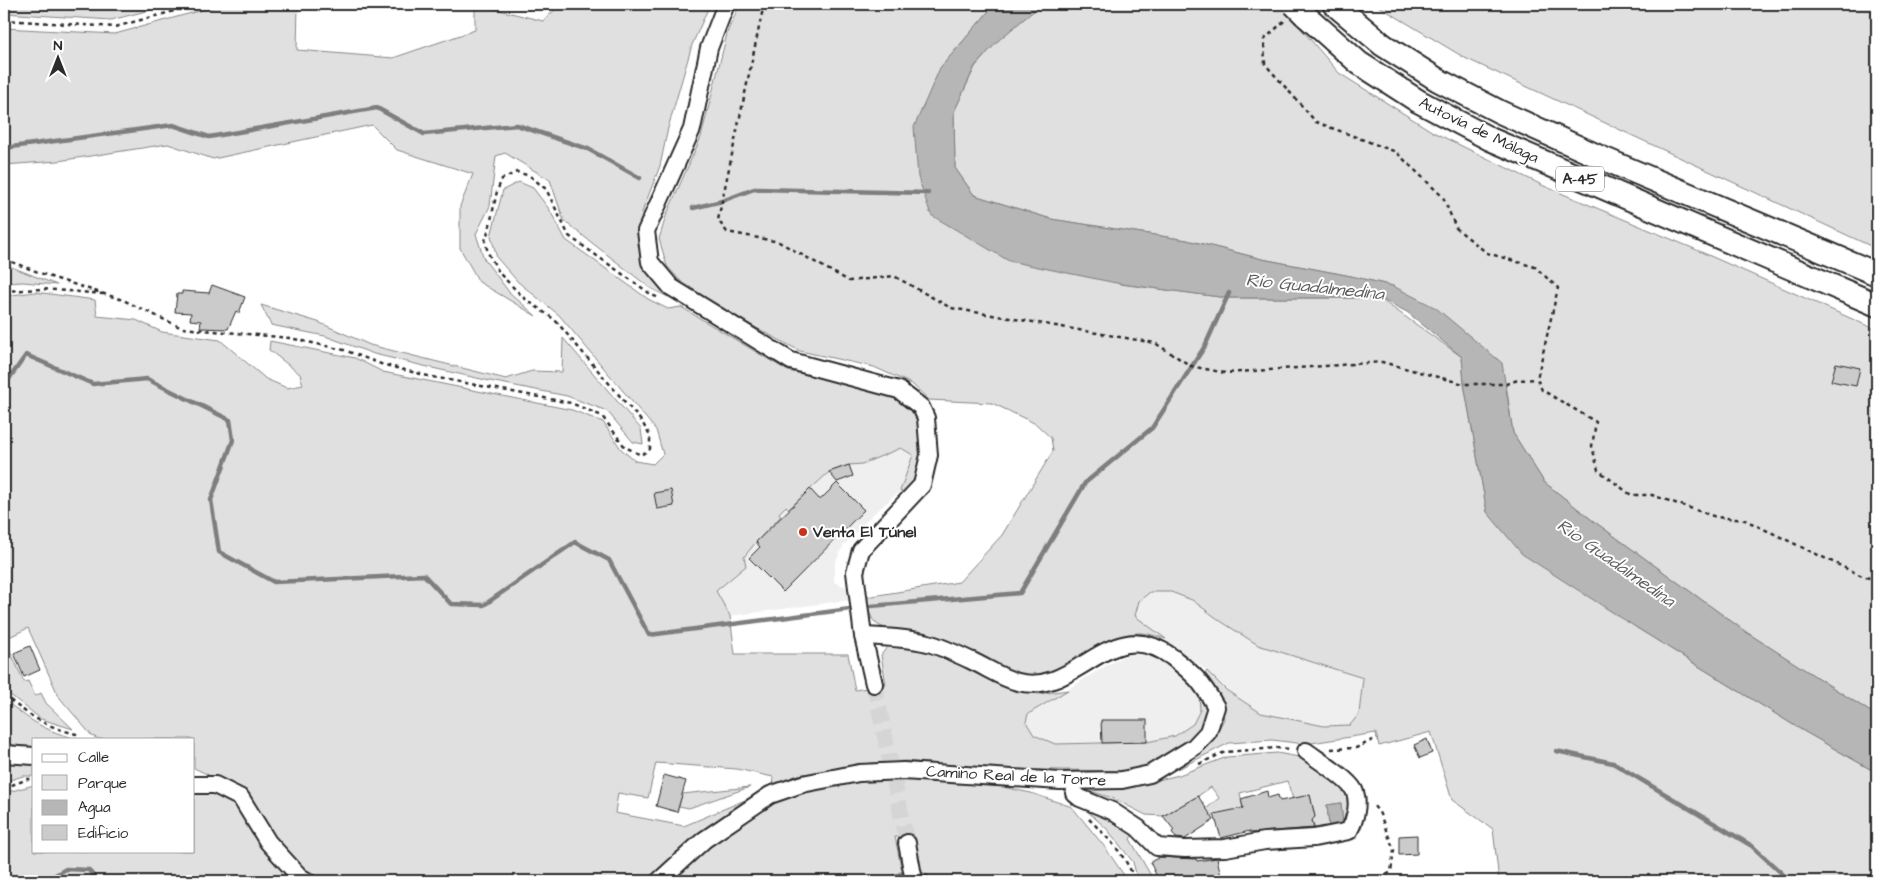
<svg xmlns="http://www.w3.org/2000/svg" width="1881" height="885" viewBox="0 0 1881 885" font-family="'Architects Daughter',sans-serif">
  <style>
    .built { fill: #efefef }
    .green { fill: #e0e0e0; stroke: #868686 }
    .water { fill: #b6b6b6; stroke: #7e7e7e }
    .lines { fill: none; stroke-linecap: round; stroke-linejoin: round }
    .stream { stroke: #7e7e7e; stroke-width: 4.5 }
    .building { fill: #cbcbcb; stroke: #2b2b2b }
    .minor-tunnel { stroke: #d5d5d5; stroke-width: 16; stroke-dasharray: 16 8; stroke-linecap: butt }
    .minor-casing { stroke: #2b2b2b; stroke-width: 20 }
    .highway-casing { stroke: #2b2b2b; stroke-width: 26 }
    .path { stroke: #2b2b2b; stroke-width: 2.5; stroke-dasharray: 4 4; stroke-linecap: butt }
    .minor { stroke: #fff; stroke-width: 16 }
    .highway { stroke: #fff; stroke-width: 22 }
    .highway-bridge-casing { stroke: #2b2b2b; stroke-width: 26; stroke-linecap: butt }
    .highway-bridge { stroke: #fff; stroke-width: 22 }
    .poi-dot { fill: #c8321e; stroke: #fff; stroke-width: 2 }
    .labels { text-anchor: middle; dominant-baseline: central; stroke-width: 4; stroke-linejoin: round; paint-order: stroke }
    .shield { fill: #fff; stroke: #6b6b6b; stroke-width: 1 }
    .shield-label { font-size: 15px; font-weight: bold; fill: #2b2b2b }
    .street-label { font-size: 16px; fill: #2b2b2b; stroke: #fff }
    .poi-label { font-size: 16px; font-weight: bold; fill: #2b2b2b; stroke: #fff; text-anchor: start }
    .water-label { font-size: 18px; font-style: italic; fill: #5c5c5c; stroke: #fff }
  </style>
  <rect width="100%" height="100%" fill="#fff"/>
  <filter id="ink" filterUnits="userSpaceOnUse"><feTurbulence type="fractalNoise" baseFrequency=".02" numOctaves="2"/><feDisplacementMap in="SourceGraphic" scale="10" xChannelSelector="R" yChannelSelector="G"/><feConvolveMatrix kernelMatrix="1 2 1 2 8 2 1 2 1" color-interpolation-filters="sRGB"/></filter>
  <g filter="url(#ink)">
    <g class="built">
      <polygon points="901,448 913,455 900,491 871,516 843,546 835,563 834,582 848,588 849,600 730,616 715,592 745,566 744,557 756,542 781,516 779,513 786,506 789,509 829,472 849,465 862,464"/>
      <polygon points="1150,592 1171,592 1192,600 1222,622 1258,645 1363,678 1359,714 1350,725 1324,726 1261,713 1226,690 1201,666 1134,616 1139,601"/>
      <polygon points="1142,651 1162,660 1190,681 1199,696 1200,710 1193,724 1175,736 1147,742 1055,744 1034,735 1025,722 1028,714 1102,668 1128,654"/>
    </g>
    <g class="green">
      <polygon points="4,4 174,4 111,20 4,13"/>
      <polygon points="224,4 298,4 297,50 393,58 475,30 475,4 543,21 561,4 710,4 692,45 668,128 660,166 642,212 639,245 646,272 668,297 650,288 564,221 550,180 505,153 496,156 490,206 476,234 484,259 509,292 536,316 479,282 460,248 460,206 473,174 397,150 372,125 213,159 168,144 58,161 4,165 4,28 115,34"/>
      <path d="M 740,4 L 995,4 L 940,68 L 919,177 L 1121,284 L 1227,298 L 1379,298 L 1462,357 L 1464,384 L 1487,512 L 1637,628 L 1800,729 L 1877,773 L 1877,881 L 1499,881 L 1493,829 L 1452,800 L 1431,732 L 1379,746 L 1376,733 L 1305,744 L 1272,740 L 1229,743 L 1180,768 L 1174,767 L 1214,738 L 1224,719 L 1219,695 L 1202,677 L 1207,671 L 1226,690 L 1261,713 L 1324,726 L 1350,725 L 1359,714 L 1363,678 L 1258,645 L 1222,622 L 1192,600 L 1171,592 L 1150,592 L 1139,601 L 1135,616 L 1166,639 C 1158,637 1148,633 1140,633 C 1102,633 1078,667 1043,676 C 1014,683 953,643 922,634 C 909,631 892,632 880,626 C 869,621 869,607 866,597 L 959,582 L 1002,535 L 1053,451 L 1051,438 L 1036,424 L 992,403 L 929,400 L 912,384 L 874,367 L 800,351 L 747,323 L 685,286 L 667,266 L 659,239 L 666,216 L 701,137 L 728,30 Z"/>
      <polygon points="1042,4 1315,4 1297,24 1339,73 1433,132 1544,186 1690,247 1877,330 1877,716 1746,632 1592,520 1544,482 1513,433 1506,384 1393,286 1351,276 1262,259 1187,240 1051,219 974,195 955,168 954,112 975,67 999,39"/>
      <polygon points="1375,4 1877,4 1877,249 1465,58"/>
      <polygon points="519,182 533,188 549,209 566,240 648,299 668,309 681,307 788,371 859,385 898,400 916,416 922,433 922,457 915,477 906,494 900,491 913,455 901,448 862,464 849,465 829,472 789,509 786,506 779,513 781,516 756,542 744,557 746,566 716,591 730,616 735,654 848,654 855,690 886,685 881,655 888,646 906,646 931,651 1011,689 1039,694 1068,690 1028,714 1026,722 1034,735 1055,744 1147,742 1175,736 1193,724 1200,710 1199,696 1190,681 1203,694 1207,710 1205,726 1189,744 1162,762 1129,771 994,769 906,761 872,763 816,772 774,787 773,777 737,769 656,763 648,798 618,793 615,813 684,826 752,797 645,881 324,881 295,864 276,841 257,807 240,790 194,768 194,739 99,739 92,736 59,697 28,628 5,639 24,682 28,681 35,696 41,693 46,703 73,729 41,719 4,690 4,296 35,292 95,300 97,316 136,320 162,332 220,340 266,379 287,388 303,385 300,374 269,350 270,341 355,358 383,372 572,410 603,422 621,449 635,461 653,464 663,454 656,430 559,315 518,282 497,258 491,236 503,190"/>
      <polygon points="4,264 57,285 23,282 4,283"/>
      <polygon points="261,305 318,322 370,345 506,379 532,371 562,372 563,338 641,429 643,444 633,442 607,411 567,396 490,381 428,367 374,354 325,336 271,325"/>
      <path d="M 4,699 C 18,711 33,723 50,730 C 58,734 68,736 76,739 L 34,739 L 34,747 L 4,744 Z"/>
      <polygon points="1277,753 1299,757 1330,775 1349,789 1353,802 1343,825 1341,803 1327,805 1329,826 1315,828 1312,820 1315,817 1310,795 1293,799 1287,781 1240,793 1243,808 1211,816 1206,809 1219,798 1211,787 1198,796 1163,816 1146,815 1112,798 1087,790 1087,784 1133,786 1179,775 1227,757"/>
      <polygon points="4,759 34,760 34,776 23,776 4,782"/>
      <polygon points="879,777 970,780 1031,793 1072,807 1104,846 1128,881 922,881 913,838 895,837 904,881 670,881 697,856 730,830 765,807 800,789"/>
      <path d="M 34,785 L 34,851 L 194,851 L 194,791 C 200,791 207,789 213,791 C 246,802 277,854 298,881 L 4,881 L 4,793 Z"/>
      <polygon points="750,787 689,808 679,806 682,794"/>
      <polygon points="1084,806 1116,819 1134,833 1130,839 1154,881 1138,881 1133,862 1107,829 1086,810"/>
    </g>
    <g class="water">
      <polygon points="995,4 1042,4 1000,39 975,66 954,112 955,168 974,195 1051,219 1187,240 1262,259 1351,276 1393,286 1436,308 1502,363 1513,433 1544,482 1592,520 1746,632 1877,716 1877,773 1800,729 1637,628 1522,554 1487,512 1464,384 1462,357 1407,312 1379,298 1227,298 1121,284 1009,261 931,215 918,177 914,127 940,68"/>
      <polygon points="1341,803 1343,825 1329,826 1327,805"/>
    </g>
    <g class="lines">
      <g class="stream">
        <polyline points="4,148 173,125 209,137 377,108 424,134 517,125 588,149 640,178"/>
        <polyline points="693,208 722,201 754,189 928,193"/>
        <polyline points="4,386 26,355 93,384 147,379 230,420 233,440 211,500 219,552 274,582 424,575 451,604 484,605 575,542 609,560 649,635 850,609"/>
        <polyline points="871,606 1020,593 1085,483 1152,428 1205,346 1229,293"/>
        <polyline points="1556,751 1613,763 1752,846 1790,881"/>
        <polyline points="922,874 934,881"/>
        <polyline points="45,881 66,869 89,870 96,881"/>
        <polyline points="853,881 890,878 903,873"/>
      </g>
    </g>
    <g class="building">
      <polygon points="212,285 245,297 239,313 236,311 228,329 200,328 201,321 190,320 191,313 175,312 177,294 182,294 182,291 209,293"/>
      <polygon points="1836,363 1860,368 1856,386 1831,381"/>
      <polygon points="849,465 853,476 837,482 829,472"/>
      <polygon points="837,483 864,510 783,592 749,558 760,547 756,542 810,489 820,500"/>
      <polygon points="671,490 674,506 657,509 654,493"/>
      <polygon points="30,646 40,670 24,677 14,653"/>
      <polygon points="1101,720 1147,720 1147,742 1102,743"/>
      <polygon points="1427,739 1432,753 1420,758 1414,745"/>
      <polygon points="664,775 686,781 677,812 656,806"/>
      <polygon points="1267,791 1268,798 1278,795 1280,801 1310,795 1315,817 1312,820 1314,828 1250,833 1250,831 1221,838 1214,814 1243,808 1241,799"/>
      <polygon points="1198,796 1214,820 1185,839 1176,838 1172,832 1174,830 1163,816"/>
      <polygon points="1417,835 1417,854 1399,855 1399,836"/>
      <polygon points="1160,857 1196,859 1197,861 1217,858 1222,881 1159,881 1150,862"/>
    </g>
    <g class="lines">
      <polyline class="minor-tunnel" points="874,684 907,843"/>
      <g class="minor-casing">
        <g id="minor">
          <polyline points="726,4 709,48 692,129 646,231 650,262 671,287 791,361 899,390 921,407 926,418 929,455 922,485 861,550 855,572 863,636 874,684"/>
          <polyline points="4,754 34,756"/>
          <polyline points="194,785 215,785 241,798 268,842 300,877 307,881"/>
          <path d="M 1074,793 L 1080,798 L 1112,811 L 1138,828 L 1157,847 L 1185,849 L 1225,848 L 1265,841 L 1314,838 L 1349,831 C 1355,820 1360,803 1354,790 C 1347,778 1318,760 1306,751"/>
          <polyline points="907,843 914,881"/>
          <path d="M 659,881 L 704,840 L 770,795 L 802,784 L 859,773 L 903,771 L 1060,781 L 1122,780 L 1150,774 L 1194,747 L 1208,732 L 1216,707 C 1201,681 1195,675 1172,657 C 1110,611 1077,697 1018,682 C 1001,678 986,667 970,660 C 957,654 942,647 928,643 C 907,638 885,637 863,636"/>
        </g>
      </g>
      <g class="highway-casing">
        <g id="highway">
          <polyline points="1334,4 1383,45 1438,80 1500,112 1602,158 1877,274"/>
          <polyline points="1305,15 1359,63 1418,101 1490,139 1877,305"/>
        </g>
      </g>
      <g class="path">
        <polyline points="764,4 718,220 727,232 779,242 849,281 894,276 951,308 1155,343 1191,366 1225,373 1382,362 1464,384 1506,384 1518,380 1537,379"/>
        <polyline points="4,20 115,27 200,4"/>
        <polyline points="1284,21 1264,40 1265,64 1316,122 1396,152 1443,197 1456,228 1487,253 1535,267 1558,288 1537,379 1542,390 1596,422 1592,446 1598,470 1631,495 1652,495 1716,517 1745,520 1862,576 1877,580"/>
        <polyline points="4,259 51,277 123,300 182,328 290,338 344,350 381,364 428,376 571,403 602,416 625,447 641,455 650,449 650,436 642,422 555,320 524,298 500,274 488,253 485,241 490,225 497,191 502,179 517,172 530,176 546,189 569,236 652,295 659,298"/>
        <polyline points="4,291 43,289 104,294"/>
        <path d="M 4,695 C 30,717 48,728 81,735"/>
        <polyline points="1331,749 1356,748 1377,738"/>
        <polyline points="1199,764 1225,752 1277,748 1290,749"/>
        <polyline points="4,788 28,779 34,779"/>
        <path d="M 1089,819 C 1108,838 1126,855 1135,881"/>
        <polyline points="1372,881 1378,880 1391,872 1394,850 1379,812 1372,804"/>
      </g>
      <use href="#minor" class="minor"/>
      <use href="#highway" class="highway"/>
      <g class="highway-bridge-casing">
        <polyline id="highway-bridge" points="1294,4 1305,15"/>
      </g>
      <use href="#highway-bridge" class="highway-bridge"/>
    </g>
  </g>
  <circle class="poi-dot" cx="803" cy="532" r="5"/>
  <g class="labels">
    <rect class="shield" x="1556" y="166.5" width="48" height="25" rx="4"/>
    <g class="shield-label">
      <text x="1580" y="179">A-45</text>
    </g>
    <g class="street-label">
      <text transform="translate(1479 130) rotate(26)">Autovía de Málaga</text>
      <text transform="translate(1016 776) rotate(3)">Camino Real de la Torre</text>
    </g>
    <g class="poi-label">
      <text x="813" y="532">Venta El Túnel</text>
    </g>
    <g class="water-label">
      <text transform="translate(1315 287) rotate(6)">Río Guadalmedina</text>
      <text transform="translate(1616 563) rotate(35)">Río Guadalmedina</text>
    </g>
  </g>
  <rect width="1881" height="885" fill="none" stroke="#fff" stroke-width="20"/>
  <rect x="10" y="10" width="1861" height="865" fill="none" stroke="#2b2b2b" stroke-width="2" filter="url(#ink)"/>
  <rect x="32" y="738" width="162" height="115" fill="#ffffff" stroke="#aaaaaa"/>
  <rect x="42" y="754" width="25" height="8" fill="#ffffff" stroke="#aaaaaa"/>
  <text x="78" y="762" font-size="15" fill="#2b2b2b">Calle</text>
  <rect x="42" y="775" width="25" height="15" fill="#e0e0e0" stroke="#aaaaaa"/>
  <text x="78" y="788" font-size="15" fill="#2b2b2b">Parque</text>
  <rect x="42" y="800" width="25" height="15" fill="#b6b6b6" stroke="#aaaaaa"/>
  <text x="78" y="812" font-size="15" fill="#2b2b2b">Agua</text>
  <rect x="42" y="825" width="25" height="15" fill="#cbcbcb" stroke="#aaaaaa"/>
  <text x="78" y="838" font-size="15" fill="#2b2b2b">Edificio</text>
  <g transform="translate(58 58)" stroke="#ffffff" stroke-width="4" paint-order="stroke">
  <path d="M0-4L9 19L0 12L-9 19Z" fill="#2b2b2b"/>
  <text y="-8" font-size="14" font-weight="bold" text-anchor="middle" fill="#2b2b2b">N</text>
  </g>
</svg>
